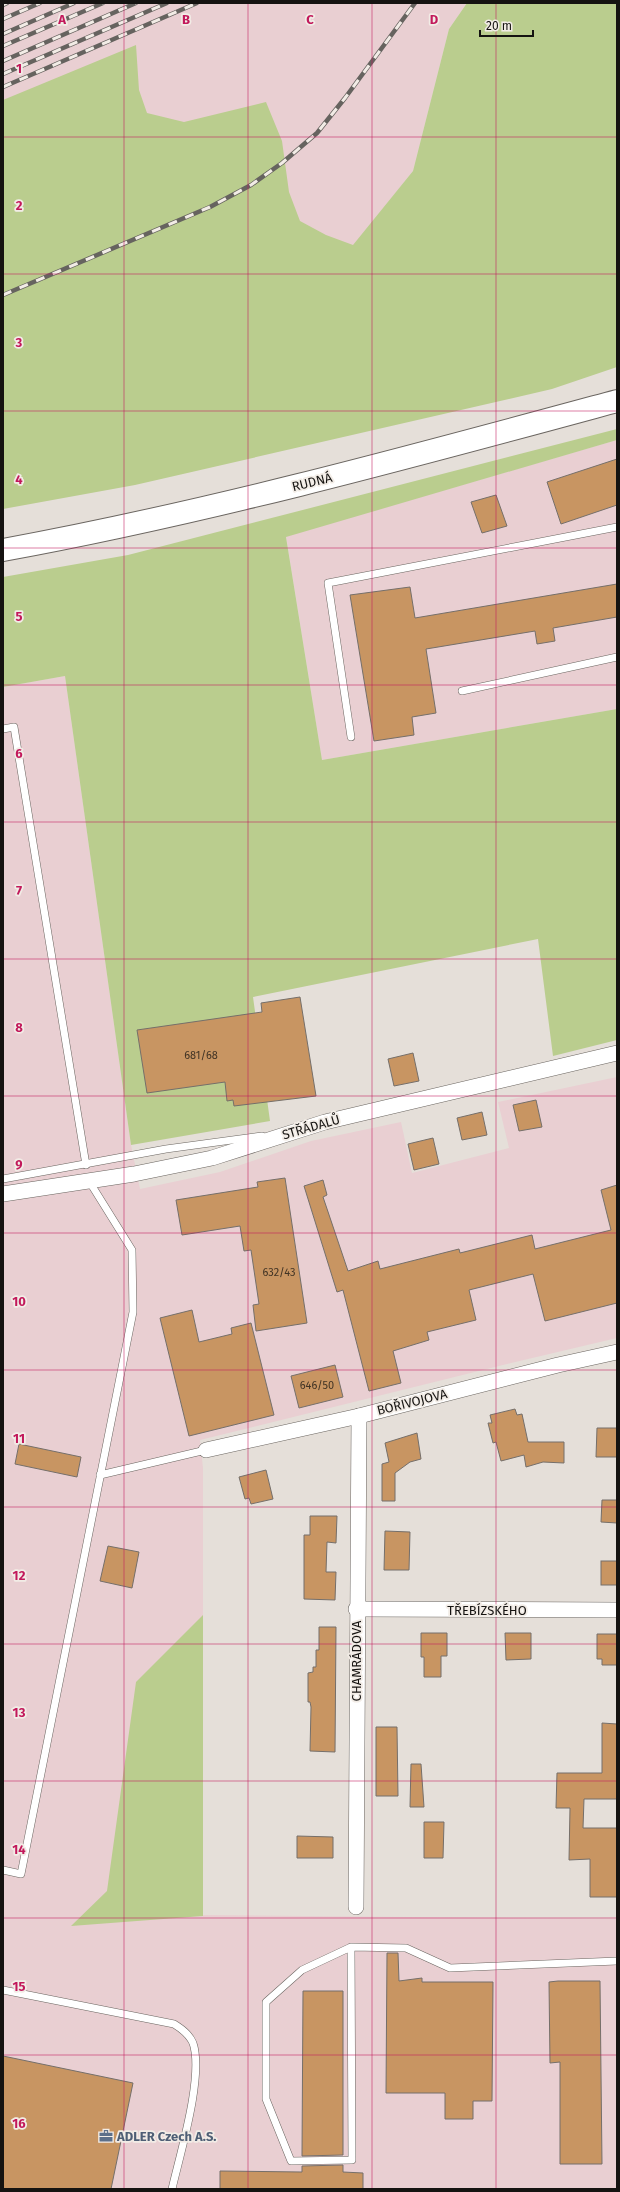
<svg xmlns="http://www.w3.org/2000/svg" width="620" height="2192" viewBox="0 0 620 2192" font-family="'Fira Sans',sans-serif">
  <style>
    .industrial { fill: #e9cfd2 }
    .green { fill: #bacd8e }
    .building { fill: #c89562; stroke: #756f6a }
    .lines { fill: none; stroke-linecap: round; stroke-linejoin: round }
    .service-casing { stroke: #6a6560; stroke-width: 8 }
    .minor-casing { stroke: #6a6560; stroke-width: 16 }
    .primary-casing { stroke: #6a6560; stroke-width: 24 }
    .service { stroke: #fff; stroke-width: 7 }
    .minor { stroke: #fff; stroke-width: 15 }
    .primary { stroke: #fff; stroke-width: 22 }
    .rail-casing { stroke: #66635f; stroke-width: 4.5 }
    .rail { stroke: #f2ece6; stroke-width: 3; stroke-dasharray: 9; stroke-linecap: butt }
    .grid { fill: none; stroke: #c2185b; stroke-width: 1; stroke-opacity: 0.55 }
    .labels { text-anchor: middle; dominant-baseline: central; stroke-width: 3.5; stroke-linejoin: round; paint-order: stroke }
    .number-label { font-size: 11px; fill: #423425 }
    .street-label { font-size: 13px; fill: #151311; stroke: #f2ece6 }
    .service-label { font-size: 13px; font-weight: bold; fill: #4e5e75; stroke: #f2ece6; text-anchor: start }
    .grid-label { font-size: 13px; text-anchor: middle; font-weight: bold; fill: #c2185b; stroke: #f2ece6; stroke-width: 3.5; stroke-linejoin: round; paint-order: stroke }
  </style>
  <rect width="100%" height="100%" fill="#e5dfd9"/>
  <g class="industrial">
    <polygon points="3,3 467,3 449,29 413,171 354,245 3,356"/>
    <polygon points="617,440 617,709 322,760 286,536"/>
    <polygon points="65,676 131,1145 140,1189 220,1172 311,1141 401,1122 412,1173 509,1148 498,1102 617,1077 617,1338 507,1364 200,1440 203,1468 203,1915 617,1919 617,2189 3,2189 3,687"/>
  </g>
  <g class="green">
    <polygon points="467,3 617,3 617,367 552,389 135,485 3,509 3,100 136,45 139,90 147,113 184,122 266,102 282,141 289,192 300,221 326,235 353,245 413,171 449,29"/>
    <polygon points="617,429 617,440 286,537 322,760 617,709 617,1040 553,1056 538,939 253,997 270,1121 131,1145 65,676 3,687 3,577 128,555"/>
    <polygon points="203,1615 203,1916 71,1926 107,1891 136,1682"/>
  </g>
  <g class="building">
    <polygon points="617,459 617,505 561,524 547,482"/>
    <polygon points="496,495 507,526 482,533 471,502"/>
    <polygon points="617,584 617,617 553,628 555,641 537,644 535,631 426,649 436,713 412,717 414,735 374,741 350,595 410,587 415,618"/>
    <polygon points="300,997 316,1096 234,1106 233,1100 227,1101 225,1082 147,1093 137,1030 262,1012 261,1003"/>
    <polygon points="413,1053 419,1081 394,1086 388,1059"/>
    <polygon points="536,1100 542,1127 519,1131 513,1105"/>
    <polygon points="482,1112 487,1135 462,1140 457,1118"/>
    <polygon points="433,1138 439,1164 414,1170 408,1144"/>
    <polygon points="285,1178 307,1323 256,1331 253,1305 259,1304 251,1250 244,1251 240,1226 182,1235 176,1200 258,1187 257,1182"/>
    <polygon points="323,1180 327,1195 323,1197 348,1271 378,1261 380,1269 459,1249 460,1253 532,1235 535,1249 611,1230 601,1190 617,1185 617,1303 545,1321 533,1274 469,1290 476,1320 427,1332 429,1340 393,1351 401,1383 369,1391 343,1290 337,1292 304,1186"/>
    <polygon points="192,1310 199,1342 232,1334 231,1328 251,1323 274,1415 189,1436 160,1318"/>
    <polygon points="335,1365 343,1397 299,1408 291,1376"/>
    <polygon points="515,1409 517,1415 522,1414 528,1442 564,1442 564,1463 543,1462 526,1467 524,1455 501,1461 496,1442 493,1443 488,1423 492,1423 490,1415"/>
    <polygon points="597,1428 617,1428 617,1457 596,1457"/>
    <polygon points="417,1433 421,1459 410,1462 395,1473 395,1501 382,1501 382,1464 389,1462 385,1443"/>
    <polygon points="19,1444 81,1457 77,1477 15,1464"/>
    <polygon points="266,1470 273,1499 251,1504 249,1498 245,1499 239,1477"/>
    <polygon points="602,1500 617,1500 617,1523 601,1522"/>
    <polygon points="310,1516 337,1516 336,1543 327,1542 326,1572 336,1572 335,1600 304,1599 304,1535 310,1535"/>
    <polygon points="385,1531 410,1532 409,1570 384,1570"/>
    <polygon points="108,1546 139,1552 132,1588 100,1581"/>
    <rect x="601" y="1561" width="16" height="24"/>
    <polygon points="319,1627 336,1627 335,1752 310,1751 311,1707 310,1702 308,1702 308,1673 313,1672 313,1667 316,1667 316,1650 319,1650"/>
    <polygon points="421,1633 447,1633 447,1656 441,1656 441,1677 424,1677 424,1657 421,1657"/>
    <polygon points="505,1633 531,1633 531,1659 506,1660"/>
    <polygon points="597,1634 617,1634 617,1665 602,1665 602,1659 597,1659"/>
    <polygon points="602,1723 617,1724 617,1799 584,1799 583,1828 617,1828 617,1897 590,1897 590,1859 569,1860 570,1808 556,1808 557,1773 602,1773"/>
    <polygon points="376,1727 397,1727 398,1796 376,1796"/>
    <polygon points="411,1764 421,1764 424,1807 410,1807"/>
    <polygon points="424,1822 444,1822 443,1858 424,1858"/>
    <polygon points="297,1836 333,1837 333,1858 297,1858"/>
    <polygon points="387,1953 398,1953 399,1981 422,1978 422,1982 493,1982 492,2101 473,2101 473,2119 445,2119 445,2093 386,2093"/>
    <polygon points="558,1981 600,1981 602,2164 560,2164 560,2062 550,2063 549,1982"/>
    <polygon points="303,1991 343,1991 343,2155 302,2156"/>
    <polygon points="3,2056 133,2083 111,2189 3,2189"/>
    <polygon points="343,2165 343,2172 363,2173 363,2189 220,2189 220,2171 302,2172 302,2166"/>
  </g>
  <g class="lines">
    <g class="service-casing">
      <g id="service">
        <polyline points="462,691 617,657"/>
        <polyline points="3,729 14,727 86,1165"/>
        <polyline points="351,737 328,583 617,527"/>
        <polyline points="3,1179 166,1149 262,1136"/>
        <polyline points="100,1475 206,1450"/>
        <polyline points="3,1870 21,1874 133,1312 132,1250 89,1181"/>
        <polyline points="351,1947 352,2160 291,2161 266,2099 266,2002 302,1970 351,1947 406,1948 450,1968 617,1961"/>
        <path d="M 3,1990 L 174,2024 C 182,2029 189,2034 193,2043 C 204,2076 180,2154 172,2189"/>
      </g>
    </g>
    <g class="minor-casing">
      <g id="minor">
        <polyline points="3,1194 134,1174 212,1158 325,1122 617,1053"/>
        <polyline points="206,1450 359,1416 558,1365 617,1352"/>
        <polyline points="356,1609 617,1610"/>
        <polyline points="356,1907 359,1416"/>
      </g>
    </g>
    <g class="primary-casing">
      <path id="primary" d="M 3,550 C 210,512 414,456 617,401"/>
    </g>
    <use href="#service" class="service"/>
    <use href="#minor" class="minor"/>
    <use href="#primary" class="primary"/>
    <g class="rail-casing">
      <g id="rail">
        <polyline points="3,5 7,3"/>
        <polyline points="3,19 40,3"/>
        <polyline points="3,34 74,3"/>
        <polyline points="3,46 103,3"/>
        <polyline points="3,61 136,3"/>
        <polyline points="3,74 167,3"/>
        <polyline points="3,87 197,3"/>
        <polyline points="3,295 210,207 251,185 282,163 317,133 345,98 415,3"/>
      </g>
    </g>
    <use href="#rail" class="rail"/>
  </g>
  <path class="grid" d="M 124,3 L 124,2189M 248,3 L 248,2189M 372,3 L 372,2189M 496,3 L 496,2189M 3,137 L 617,137M 3,274 L 617,274M 3,411 L 617,411M 3,548 L 617,548M 3,685 L 617,685M 3,822 L 617,822M 3,959 L 617,959M 3,1096 L 617,1096M 3,1233 L 617,1233M 3,1370 L 617,1370M 3,1507 L 617,1507M 3,1644 L 617,1644M 3,1781 L 617,1781M 3,1918 L 617,1918M 3,2055 L 617,2055"/>
  <defs>
    <g id="office-bare" transform="scale(1.08)"><path d="M-6-3h4V-5.5h4V-3h4V5H-6ZM-1-4.5V-3h2v-1.5ZM-6 0V1H6V0Z" fill="#5c6f8a" stroke="#f2ece6" stroke-width="2.5" paint-order="stroke"/></g>
  </defs>
  <g fill-rule="evenodd">
    <use href="#office-bare" x="106" y="2136"/>
  </g>
  <g class="labels">
    <g class="number-label">
      <text x="201" y="1055">681/68</text>
      <text x="279" y="1272">632/43</text>
      <text x="317" y="1385">646/50</text>
    </g>
    <g class="street-label">
      <text transform="translate(312 482) rotate(-14)">RUDNÁ</text>
      <text transform="translate(311 1127) rotate(-16)">STŘÁDALŮ</text>
      <text transform="translate(412 1402) rotate(-14)">BOŘIVOJOVA</text>
      <text x="487" y="1610">TŘEBÍZSKÉHO</text>
      <text transform="translate(356 1661) rotate(-90)">CHAMRÁDOVA</text>
    </g>
    <g class="service-label">
      <text x="117" y="2136">ADLER Czech A.S.</text>
    </g>
  </g>
  <g class="grid-label">
    <text x="62" y="24">A</text>
    <text x="186" y="24">B</text>
    <text x="310" y="24">C</text>
    <text x="434" y="24">D</text>
    <text x="19" y="73">1</text>
    <text x="19" y="210">2</text>
    <text x="19" y="347">3</text>
    <text x="19" y="484">4</text>
    <text x="19" y="621">5</text>
    <text x="19" y="758">6</text>
    <text x="19" y="895">7</text>
    <text x="19" y="1032">8</text>
    <text x="19" y="1169">9</text>
    <text x="19" y="1306">10</text>
    <text x="19" y="1443">11</text>
    <text x="19" y="1580">12</text>
    <text x="19" y="1717">13</text>
    <text x="19" y="1854">14</text>
    <text x="19" y="1991">15</text>
    <text x="19" y="2128">16</text>
  </g>
  <rect width="620" height="2192" fill="none" stroke="#151311" stroke-width="8"/>
  <path d="M480 30v6h53v-6" fill="none" stroke="#151311" stroke-width="2"/>
  <text x="486" y="30" font-size="12" fill="#151311" stroke="#f2ece6" stroke-width="3" paint-order="stroke">20 m</text>
</svg>
